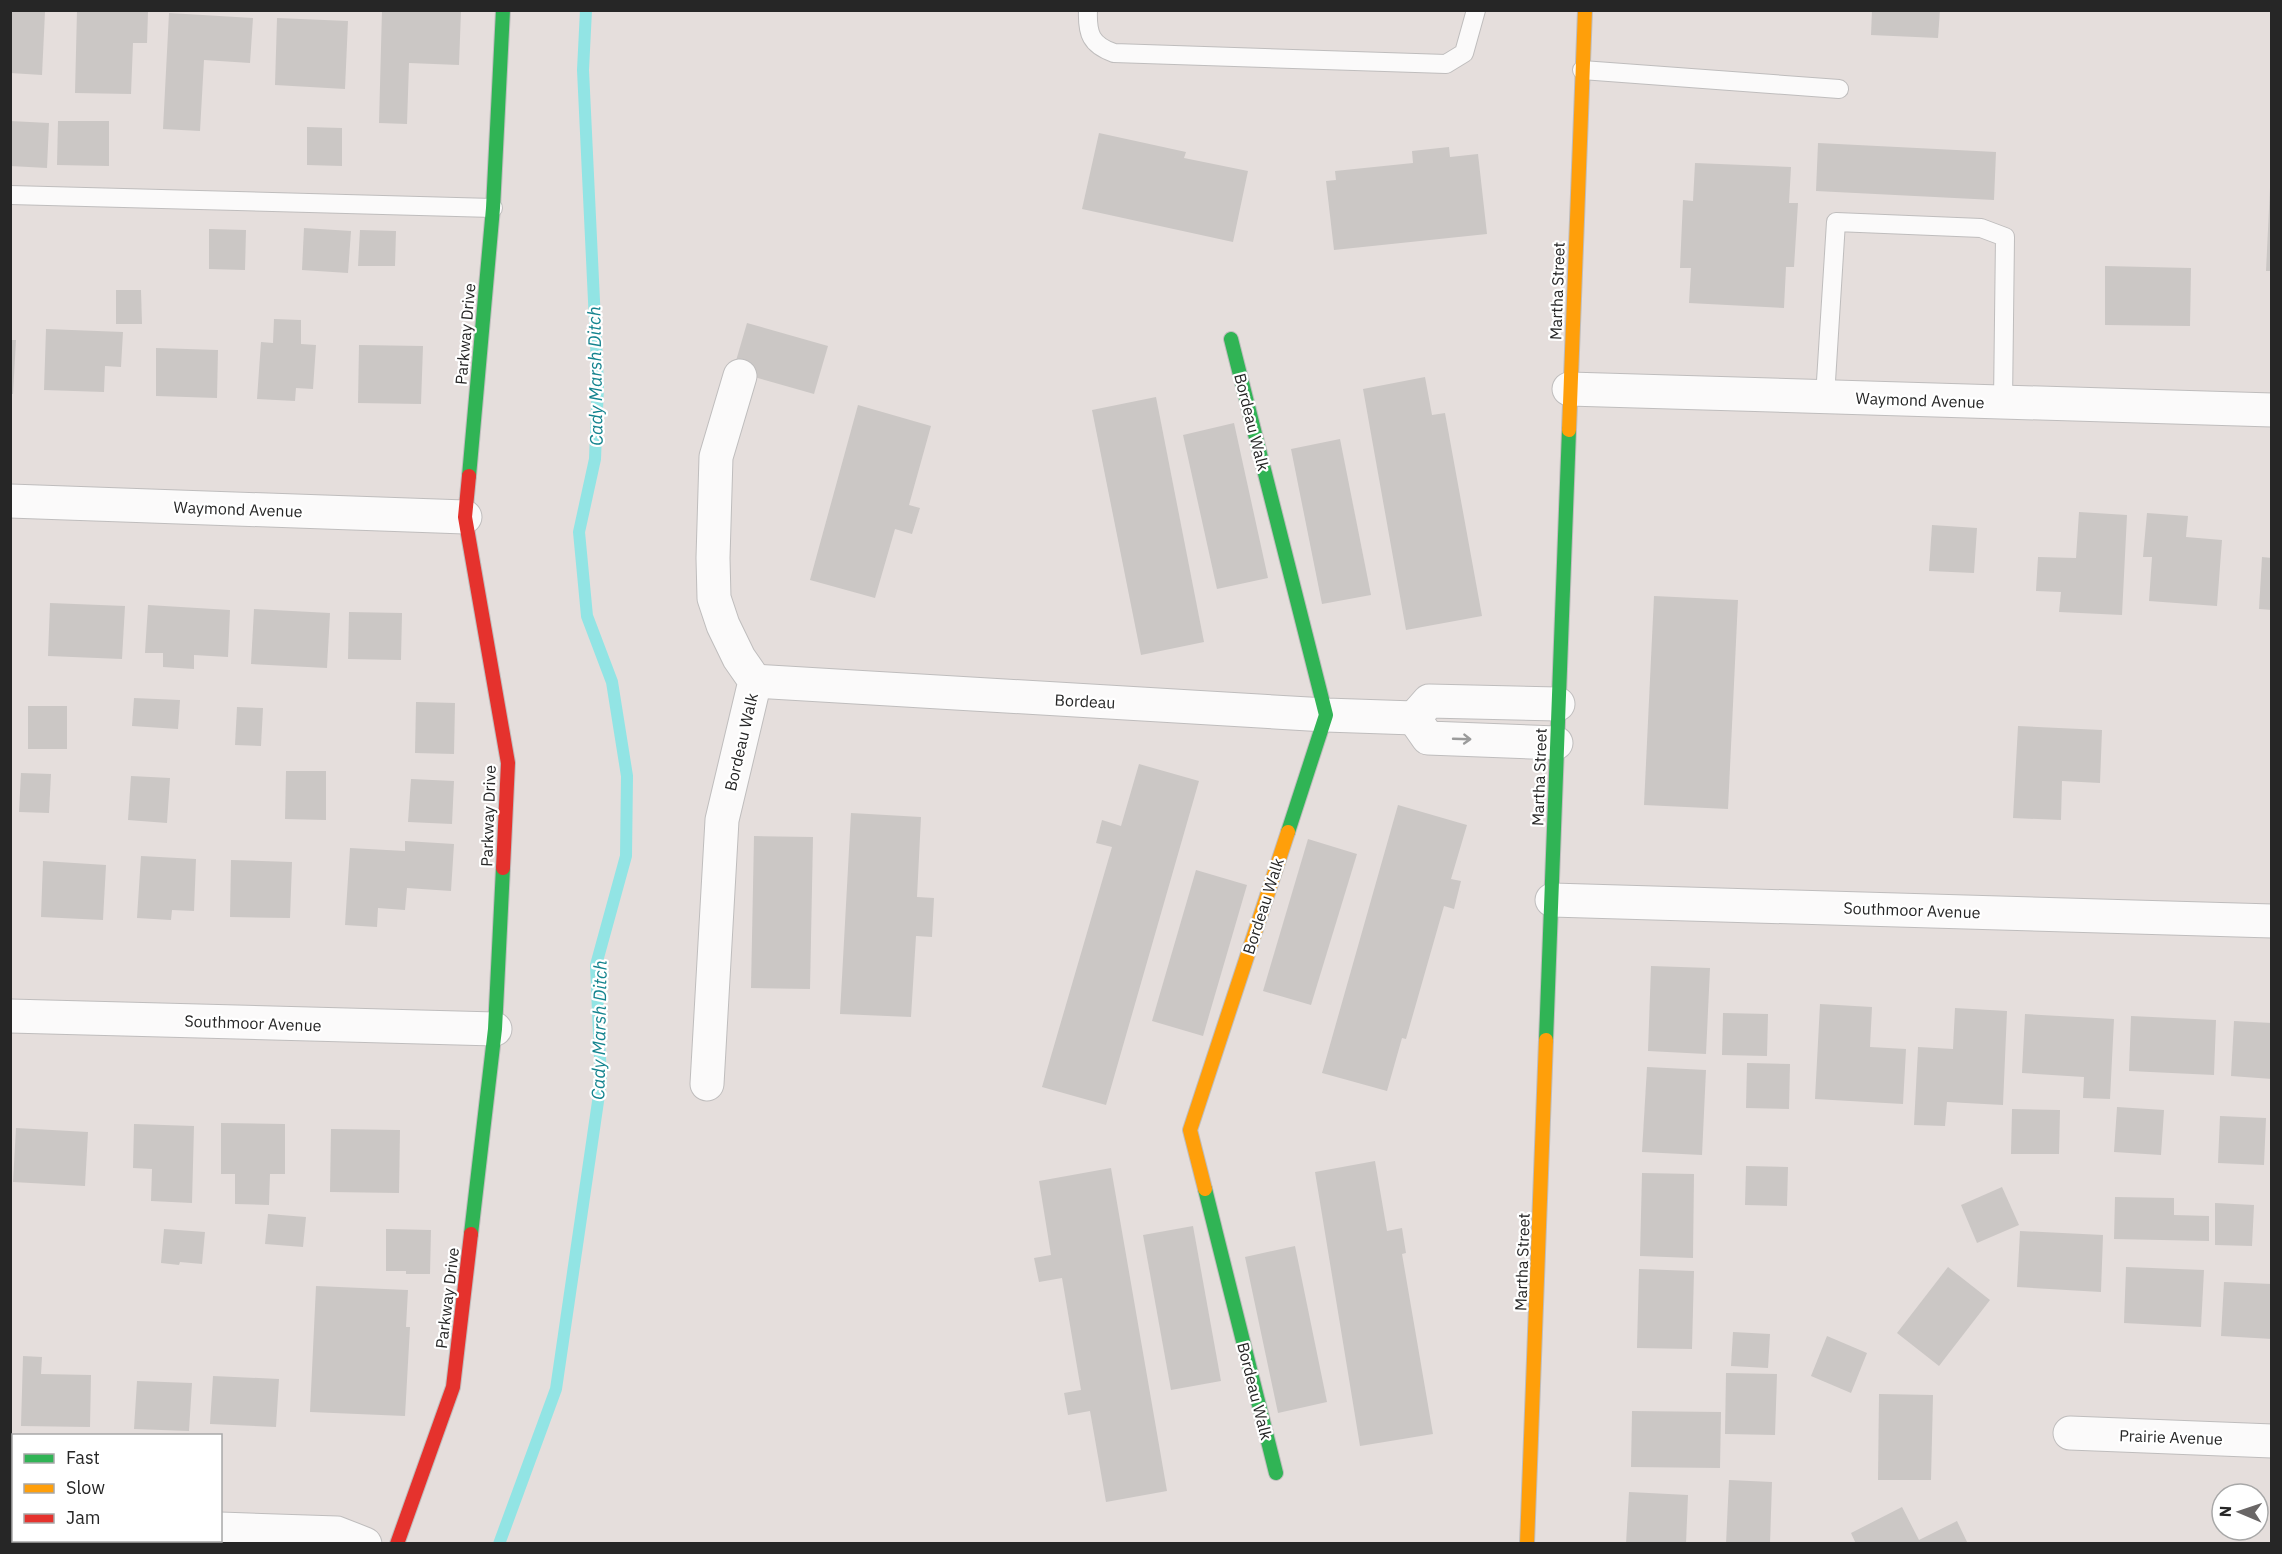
<svg xmlns="http://www.w3.org/2000/svg" width="2282" height="1554" viewBox="0 0 2282 1554" font-family="'IBM Plex Sans',sans-serif">
  <style>
    .lines { fill: none; stroke-linecap: round; stroke-linejoin: round }
    .stream { stroke: #92e4e4; stroke-width: 12 }
    .building { fill: #cbc7c5 }
    .lane-casing { stroke: #bfbdbd; stroke-width: 20 }
    .street-casing { stroke: #bfbdbd; stroke-width: 35 }
    .fast-casing { stroke: #bfbdbd; stroke-width: 16 }
    .slow-casing { stroke: #bfbdbd; stroke-width: 16 }
    .jam-casing { stroke: #bfbdbd; stroke-width: 16 }
    .lane { stroke: #fbfafa; stroke-width: 18 }
    .street { stroke: #fbfafa; stroke-width: 33 }
    .fast { stroke: #30b455; stroke-width: 14 }
    .slow { stroke: #ff9f0a; stroke-width: 14 }
    .jam { stroke: #e5322d; stroke-width: 14 }
    .oneway { stroke: #9b9b9b }
    .labels { text-anchor: middle; dominant-baseline: central; stroke-width: 4.5; stroke-linejoin: round; paint-order: stroke }
    .street-label { font-size: 16px; fill: #262626; stroke: #fff }
    .water-label { font-size: 18px; font-style: italic; fill: #13838e; stroke: #fff }
  </style>
  <rect width="100%" height="100%" fill="#e5dedc"/>
  <g class="lines">
    <polyline class="stream" points="499,1544 556,1389 601,1081 596,965 626,856 627,776 612,682 587,616 579,532 595,459 598,385 583,70 586,10"/>
  </g>
  <g class="building">
    <polygon points="10,10 45,12 42,75 10,73"/>
    <polygon points="77,10 148,12 147,43 133,43 131,94 75,93"/>
    <polygon points="382,10 461,11 459,65 409,63 407,124 379,123"/>
    <polygon points="1872,10 1940,10 1938,38 1871,35"/>
    <polygon points="169,13 253,18 250,63 204,60 200,131 163,129"/>
    <polygon points="277,18 348,21 345,89 275,85"/>
    <polygon points="10,121 49,123 47,168 10,166"/>
    <polygon points="58,121 109,121 109,166 57,165"/>
    <polygon points="307,127 342,128 342,166 307,165"/>
    <polygon points="1099,133 1186,152 1184,158 1248,171 1233,242 1082,209"/>
    <polygon points="1818,143 1996,152 1994,200 1816,191"/>
    <polygon points="1449,147 1450,157 1478,154 1487,234 1334,250 1326,181 1336,180 1335,171 1413,163 1412,151"/>
    <polygon points="1695,163 1791,167 1789,203 1798,203 1794,267 1786,267 1784,308 1689,303 1691,268 1680,268 1683,200 1693,201"/>
    <polygon points="2270,188 2272,188 2272,271 2266,271"/>
    <polygon points="304,228 351,231 348,273 302,270"/>
    <polygon points="209,229 246,230 245,270 209,269"/>
    <polygon points="360,230 396,231 395,266 358,266"/>
    <polygon points="2105,266 2191,268 2190,326 2105,325"/>
    <polygon points="116,290 141,290 142,324 116,324"/>
    <polygon points="274,319 301,320 301,344 316,345 313,389 296,388 295,401 257,399 261,342 273,343"/>
    <polygon points="747,323 828,346 814,394 733,371"/>
    <polygon points="46,329 123,332 121,367 105,366 104,392 44,390"/>
    <polygon points="10,340 16,340 13,394 10,394"/>
    <polygon points="359,345 423,346 421,404 358,403"/>
    <polygon points="156,348 218,350 217,398 156,396"/>
    <polygon points="1425,377 1432,415 1445,413 1482,616 1406,630 1363,389"/>
    <polygon points="1156,397 1204,642 1141,655 1092,410"/>
    <polygon points="858,405 931,426 909,505 920,508 912,534 895,529 875,598 810,580"/>
    <polygon points="1234,423 1268,578 1217,589 1183,435"/>
    <polygon points="1340,439 1371,595 1322,604 1291,449"/>
    <polygon points="2079,512 2127,515 2122,615 2059,612 2061,592 2036,591 2038,557 2076,558"/>
    <polygon points="2147,513 2188,516 2186,537 2222,540 2217,606 2149,601 2152,557 2143,557"/>
    <polygon points="1932,525 1977,528 1974,573 1929,571"/>
    <polygon points="2262,557 2272,558 2272,610 2259,609"/>
    <polygon points="1654,596 1738,600 1728,809 1644,805"/>
    <polygon points="50,603 125,606 122,659 48,656"/>
    <polygon points="148,605 230,610 228,657 194,655 194,669 163,667 163,653 145,653"/>
    <polygon points="254,609 330,613 327,668 251,664"/>
    <polygon points="349,612 402,613 401,660 348,659"/>
    <polygon points="134,698 180,700 178,729 132,726"/>
    <polygon points="416,702 455,703 454,754 415,753"/>
    <rect x="28" y="706" width="39" height="43"/>
    <polygon points="237,707 263,708 261,746 235,745"/>
    <polygon points="2018,726 2102,730 2100,783 2062,781 2061,820 2013,818"/>
    <polygon points="1139,764 1199,781 1106,1105 1042,1087 1112,847 1096,843 1102,820 1121,826"/>
    <polygon points="286,771 326,771 326,820 285,819"/>
    <polygon points="21,773 51,774 49,813 19,812"/>
    <polygon points="131,776 170,778 167,823 128,820"/>
    <polygon points="411,779 454,781 452,824 408,822"/>
    <polygon points="1398,805 1467,825 1451,879 1461,881 1454,909 1444,906 1406,1039 1402,1038 1387,1091 1322,1073"/>
    <polygon points="851,813 921,817 917,897 934,898 932,937 916,936 911,1017 840,1014"/>
    <polygon points="754,836 813,837 810,989 751,988"/>
    <polygon points="1308,839 1357,854 1311,1005 1263,991"/>
    <polygon points="405,841 454,844 451,891 407,888 405,910 378,908 377,927 345,925 350,848 405,851"/>
    <polygon points="141,856 196,859 194,911 172,910 171,920 137,918"/>
    <polygon points="231,860 292,862 290,918 230,917"/>
    <polygon points="43,861 106,865 103,920 41,917"/>
    <polygon points="1196,870 1247,885 1203,1036 1152,1021"/>
    <polygon points="1651,966 1710,968 1706,1054 1648,1051"/>
    <polygon points="1820,1004 1872,1007 1870,1047 1906,1049 1903,1104 1815,1099"/>
    <polygon points="1955,1008 2007,1011 2003,1105 1947,1102 1945,1126 1914,1125 1918,1047 1953,1049"/>
    <polygon points="1723,1013 1768,1014 1767,1056 1722,1055"/>
    <polygon points="2025,1014 2114,1019 2110,1099 2083,1098 2084,1077 2022,1073"/>
    <polygon points="2131,1016 2216,1020 2214,1075 2129,1071"/>
    <polygon points="2234,1021 2272,1023 2272,1079 2231,1076"/>
    <polygon points="1747,1063 1790,1064 1789,1109 1746,1108"/>
    <polygon points="1647,1067 1706,1070 1702,1155 1642,1152"/>
    <polygon points="2117,1107 2164,1110 2161,1155 2114,1152"/>
    <polygon points="2012,1109 2060,1110 2059,1154 2011,1154"/>
    <polygon points="2220,1116 2266,1118 2264,1165 2218,1163"/>
    <polygon points="221,1123 285,1124 285,1174 270,1174 269,1205 235,1204 235,1174 221,1174"/>
    <polygon points="134,1124 194,1126 192,1203 151,1201 152,1169 133,1168"/>
    <polygon points="16,1128 88,1132 85,1186 13,1182"/>
    <polygon points="331,1129 400,1130 399,1193 330,1192"/>
    <polygon points="1375,1161 1387,1231 1402,1228 1406,1253 1402,1254 1433,1434 1360,1446 1315,1172"/>
    <polygon points="1746,1166 1788,1167 1787,1206 1745,1205"/>
    <polygon points="1111,1168 1167,1491 1106,1502 1090,1411 1068,1415 1064,1393 1081,1390 1062,1278 1039,1282 1034,1258 1051,1255 1039,1181"/>
    <polygon points="1642,1173 1694,1174 1693,1258 1640,1256"/>
    <polygon points="2002,1187 2019,1225 1977,1243 1961,1205"/>
    <polygon points="2115,1197 2174,1198 2174,1215 2209,1216 2209,1241 2114,1239"/>
    <polygon points="2215,1203 2254,1205 2252,1246 2215,1245"/>
    <polygon points="268,1214 306,1217 303,1247 265,1244"/>
    <polygon points="1193,1226 1221,1381 1171,1390 1143,1235"/>
    <polygon points="164,1229 205,1232 202,1264 180,1262 179,1265 161,1263"/>
    <polygon points="386,1229 431,1230 430,1274 406,1274 406,1271 386,1271"/>
    <polygon points="2020,1231 2103,1235 2101,1292 2017,1287"/>
    <polygon points="1295,1246 1327,1402 1278,1413 1245,1257"/>
    <polygon points="1948,1267 1990,1300 1939,1366 1897,1333"/>
    <polygon points="2126,1267 2204,1270 2201,1327 2124,1323"/>
    <polygon points="1639,1269 1694,1271 1692,1349 1637,1348"/>
    <polygon points="2224,1282 2272,1284 2272,1339 2221,1336"/>
    <polygon points="316,1286 408,1290 406,1327 410,1327 405,1416 310,1412"/>
    <polygon points="1733,1332 1770,1334 1768,1368 1731,1366"/>
    <polygon points="1827,1336 1867,1353 1851,1393 1811,1376"/>
    <polygon points="23,1356 42,1357 41,1374 91,1375 90,1427 21,1426"/>
    <polygon points="1726,1373 1777,1374 1775,1435 1725,1434"/>
    <polygon points="213,1376 279,1379 276,1427 210,1424"/>
    <polygon points="137,1381 192,1383 189,1431 134,1429"/>
    <polygon points="1879,1394 1933,1395 1931,1480 1878,1480"/>
    <polygon points="1632,1411 1721,1412 1720,1468 1631,1467"/>
    <polygon points="1729,1480 1772,1482 1770,1544 1726,1544"/>
    <polygon points="1629,1492 1688,1495 1686,1544 1626,1544"/>
    <polygon points="1902,1507 1919,1540 1957,1521 1968,1544 1856,1544 1851,1533"/>
  </g>
  <g class="lines">
    <g class="lane-casing">
      <g id="lane">
        <path d="M 1088,10 C 1087,34 1091,45 1114,53 L 1446,64 L 1464,53 L 1476,10"/>
        <polyline points="1582,70 1839,89"/>
        <polyline points="10,195 493,208"/>
        <polyline points="1825,397 1836,222 1981,228 2005,237 2003,402"/>
      </g>
    </g>
    <g class="street-casing">
      <g id="street">
        <polyline points="1569,389 2272,410"/>
        <polyline points="10,501 465,517"/>
        <polyline points="755,681 1326,715 1414,718"/>
        <polyline points="1414,718 1428,738 1556,743"/>
        <polyline points="1414,718 1429,701 1558,704"/>
        <polyline points="1552,900 2272,921"/>
        <polyline points="10,1016 495,1029"/>
        <polyline points="707,1084 722,820 755,681 739,658 723,625 714,598 713,558 716,457 740,376"/>
        <polyline points="2070,1433 2272,1441"/>
        <polyline points="10,1523 14,1523"/>
        <polyline points="220,1529 337,1533 365,1544"/>
      </g>
    </g>
    <g class="fast-casing">
      <g id="fast">
        <polyline points="1231,339 1326,715 1288,832"/>
        <polyline points="469,476 493,208 503,10"/>
        <polyline points="1546,1040 1569,430"/>
        <polyline points="1205,1189 1276,1473"/>
        <polyline points="471,1234 495,1029 503,868"/>
      </g>
    </g>
    <g class="slow-casing">
      <g id="slow">
        <polyline points="1569,430 1585,10"/>
        <polyline points="1205,1189 1190,1130 1288,832"/>
        <polyline points="1527,1544 1546,1040"/>
      </g>
    </g>
    <g class="jam-casing">
      <g id="jam">
        <polyline points="469,476 465,517 508,763 503,868"/>
        <polyline points="397,1544 453,1387 471,1234"/>
      </g>
    </g>
    <use href="#lane" class="lane"/>
    <use href="#street" class="street"/>
    <use href="#fast" class="fast"/>
    <use href="#slow" class="slow"/>
    <use href="#jam" class="jam"/>
  </g>
  <defs><path id="oneway-shaft" d="M-6 0H5M1.5-3L5.5 0L1.5 3" fill="none" stroke-width="1.6" stroke-linecap="round" stroke-linejoin="round" transform="scale(1.5)"/></defs>
  <use class="oneway" href="#oneway-shaft" transform="translate(1462 739) rotate(2)"/>
  <g class="labels">
    <g class="street-label">
      <text transform="translate(1557 291) rotate(-88)">Martha Street</text>
      <text transform="translate(465 334) rotate(-85)">Parkway Drive</text>
      <text transform="translate(1920 400) rotate(2)">Waymond Avenue</text>
      <text transform="translate(1252 422) rotate(76)">Bordeau Walk</text>
      <text transform="translate(238 509) rotate(2)">Waymond Avenue</text>
      <text transform="translate(1085 701) rotate(3)">Bordeau</text>
      <text transform="translate(741 742) rotate(-77)">Bordeau Walk</text>
      <text transform="translate(1539 777) rotate(-88)">Martha Street</text>
      <text transform="translate(488 816) rotate(-88)">Parkway Drive</text>
      <text transform="translate(1263 906) rotate(-72)">Bordeau Walk</text>
      <text transform="translate(1912 910) rotate(2)">Southmoor Avenue</text>
      <text transform="translate(253 1023) rotate(2)">Southmoor Avenue</text>
      <text transform="translate(1522 1262) rotate(-88)">Martha Street</text>
      <text transform="translate(447 1298) rotate(-83)">Parkway Drive</text>
      <text transform="translate(1255 1391) rotate(76)">Bordeau Walk</text>
      <text transform="translate(2171 1437) rotate(2)">Prairie Avenue</text>
    </g>
    <g class="water-label">
      <text transform="translate(595 376) rotate(-91)">Cady Marsh Ditch</text>
      <text transform="translate(599 1030) rotate(-89)">Cady Marsh Ditch</text>
    </g>
  </g>
  <rect width="2282" height="1554" fill="none" stroke="#262626" stroke-width="24"/>
  <rect x="12" y="1434" width="210" height="108" fill="#ffffff" stroke="#a8a8a8" stroke-width="1.5"/>
  <rect x="24" y="1454" width="30" height="9" fill="#30b455" stroke="#a8a8a8" stroke-width="1.5"/>
  <text x="66" y="1464" font-size="18" fill="#262626">Fast</text>
  <rect x="24" y="1484" width="30" height="9" fill="#ff9f0a" stroke="#a8a8a8" stroke-width="1.5"/>
  <text x="66" y="1494" font-size="18" fill="#262626">Slow</text>
  <rect x="24" y="1514" width="30" height="9" fill="#e5322d" stroke="#a8a8a8" stroke-width="1.5"/>
  <text x="66" y="1524" font-size="18" fill="#262626">Jam</text>
  <g transform="translate(2240 1512) rotate(272)"><circle r="28" fill="#ffffff" stroke="#a8a8a8" stroke-width="1.5"/>
  <path d="M0-4.5L10 22L0 15L-10 22Z" fill="#696666"/>
  <text y="-9" font-size="16" font-weight="bold" text-anchor="middle" fill="#262626">N</text>
  </g>
</svg>
